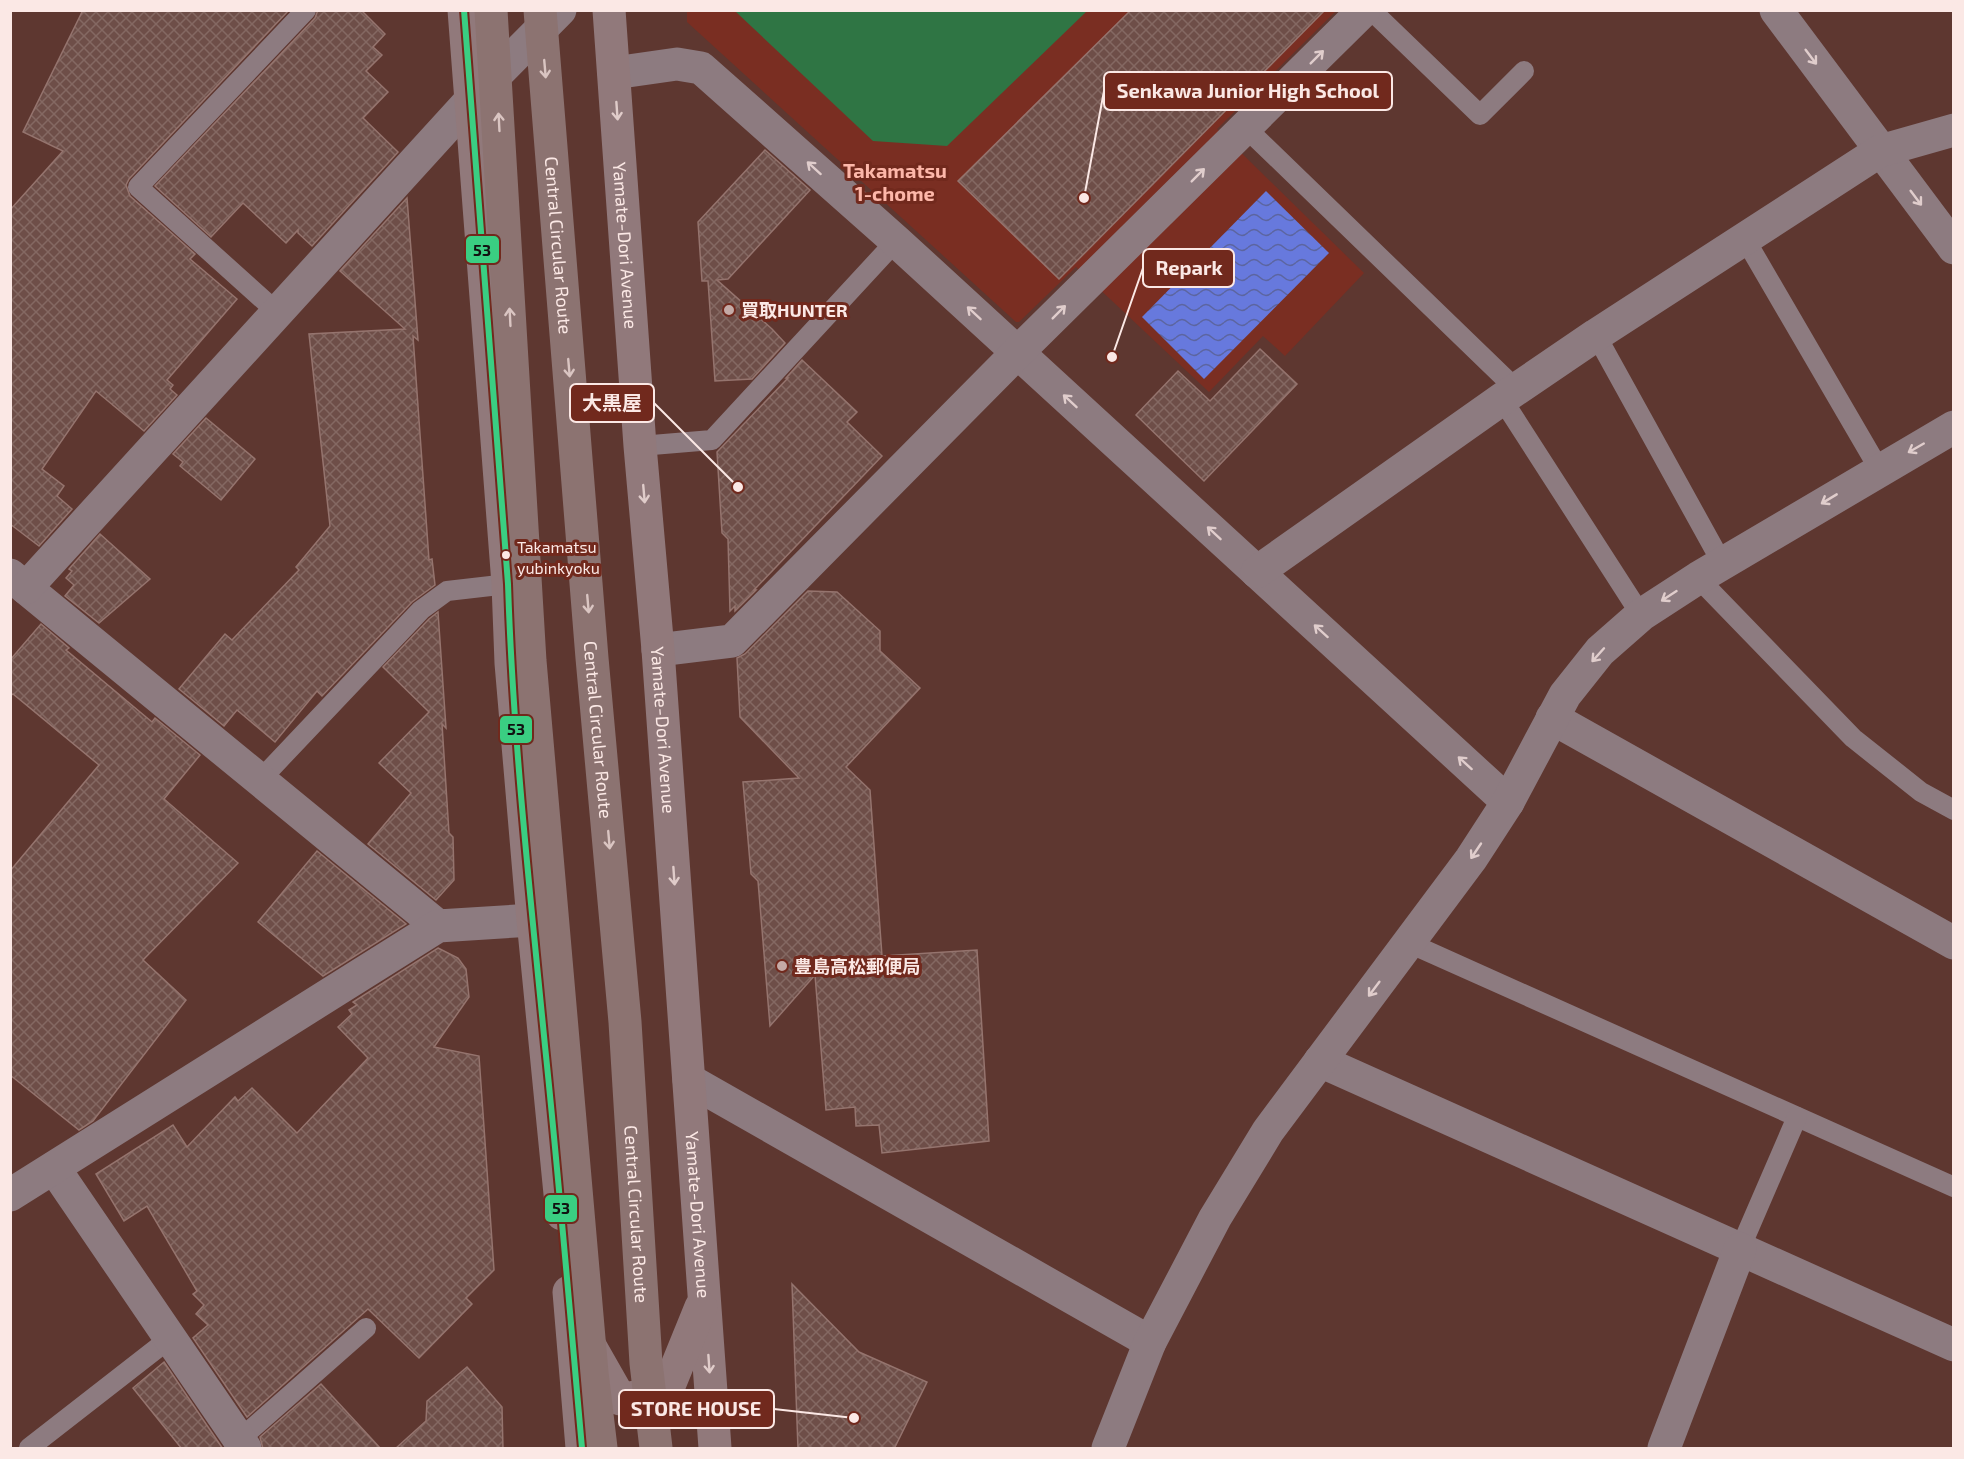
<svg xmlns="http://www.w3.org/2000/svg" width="1964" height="1459" viewBox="0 0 1964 1459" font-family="'Exo 2','Noto Sans JP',sans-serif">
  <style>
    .built { fill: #7a2e22 }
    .pitch { fill: #2f7544 }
    .water { fill: url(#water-waves) }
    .building { fill: url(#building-cross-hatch); stroke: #95746e; stroke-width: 1.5 }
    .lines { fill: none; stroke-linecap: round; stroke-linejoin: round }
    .service { stroke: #8d7b80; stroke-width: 20 }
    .minor { stroke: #8d7b80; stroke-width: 33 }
    .primary { stroke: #91797b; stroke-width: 33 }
    .motorway-bridge { stroke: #8c7371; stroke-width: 33 }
    .bus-1-casing { stroke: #71291d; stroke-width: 10 }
    .bus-1 { stroke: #3ace82; stroke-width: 6 }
    .oneway { stroke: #e0cdcc }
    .oneway2 { stroke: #dac5c2 }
    .oneway3 { stroke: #e0ccca }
    .poi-dot { fill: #c4aaa6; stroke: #71291d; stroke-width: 2 }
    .bus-dot { fill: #fbe8e5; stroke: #71291d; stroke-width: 2 }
    .labels { text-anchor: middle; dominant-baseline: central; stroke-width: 6; stroke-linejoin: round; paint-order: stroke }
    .bus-label { font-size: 16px; fill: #fbe8e5; stroke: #71291d; text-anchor: start }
    .street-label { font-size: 18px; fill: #fbe8e5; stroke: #71291d }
    .poi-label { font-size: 18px; font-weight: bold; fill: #fbe8e5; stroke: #71291d; text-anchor: start }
    .neighbourhood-label { font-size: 20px; font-weight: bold; fill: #fdb7a9; stroke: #71291d }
    .leader { fill: none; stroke: #fbe8e5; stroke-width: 2 }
    .callout-dot { fill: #fbe8e5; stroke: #71291d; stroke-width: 2 }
    .callout { fill: #71291d; stroke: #fbe8e5; stroke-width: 2 }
    .callout-label { font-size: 20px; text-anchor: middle; font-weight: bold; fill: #fbe8e5 }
    .line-badge { stroke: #71291d; stroke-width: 2 }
    .pale-badge-label { font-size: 16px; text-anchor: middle; font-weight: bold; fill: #111 }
  </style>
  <defs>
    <pattern id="water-waves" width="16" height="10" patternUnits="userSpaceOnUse" patternTransform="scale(1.5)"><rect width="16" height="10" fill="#6779dd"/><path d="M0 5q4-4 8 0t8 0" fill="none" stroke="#5c65a0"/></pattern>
    <pattern id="building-cross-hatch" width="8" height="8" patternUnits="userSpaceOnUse" patternTransform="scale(1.5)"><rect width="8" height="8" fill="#6e4e48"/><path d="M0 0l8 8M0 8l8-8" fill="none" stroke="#846862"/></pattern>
  </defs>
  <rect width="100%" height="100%" fill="#5e3730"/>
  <polygon class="built" points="687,11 1336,11 1217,129 1364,273 1285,356 1263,336 1209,392 1076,267 1019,322 1016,322 687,22"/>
  <polygon class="pitch" points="735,11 1087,11 947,146 873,141"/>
  <polygon class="water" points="1266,191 1329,253 1204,379 1142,317"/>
  <g class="building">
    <polygon points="83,10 289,10 129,179 126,185 130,196 195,254 190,259 237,299 167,380 173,385 170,389 177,395 144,431 96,391 42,469 64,486 57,496 72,509 39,546 10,524 10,210 63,151 23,132"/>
    <polygon points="318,10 361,10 385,34 373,47 382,55 366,71 388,92 363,118 398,152 312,246 298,233 298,230 286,243 243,203 211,237 155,186 315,18"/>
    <polygon points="1131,10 1325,10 1059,279 958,181"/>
    <polygon points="765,150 810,190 728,279 717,280 772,329 785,343 752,379 715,381 708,281 702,281 698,222"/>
    <polygon points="407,198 418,340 413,336 429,560 432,559 435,585 412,602 322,696 317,691 275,742 237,710 224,726 179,689 225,634 232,640 299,570 296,567 330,526 309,334 405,329 340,271"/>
    <polygon points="1260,349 1297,384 1204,481 1136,415 1178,371 1210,401"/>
    <polygon points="802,360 857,412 847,422 882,456 754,590 756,590 735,611 735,606 730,611 728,539 722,533 717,452 788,378 786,378"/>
    <polygon points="206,418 255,459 221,500 180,466 183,462 173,454"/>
    <polygon points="100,534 150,579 99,623 65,596 74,585 66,578 72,571 69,569"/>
    <polygon points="808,591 837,592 880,631 880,651 920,688 846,767 870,790 882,956 977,950 989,1141 882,1153 879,1125 856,1126 855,1107 826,1110 815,975 770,1026 758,881 751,874 743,782 799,778 740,717 737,658 745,654"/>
    <polygon points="438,612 446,728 442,724 449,833 453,837 454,880 436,900 368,844 411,793 379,763 429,712 383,667 429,619"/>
    <polygon points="41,624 69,648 66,650 152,722 155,718 200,755 164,799 238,863 143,960 186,1000 93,1121 79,1130 10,1075 10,871 99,765 13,694 10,696 10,660"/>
    <polygon points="317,851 406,924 323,976 258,922"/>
    <polygon points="438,948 458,958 466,969 469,997 434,1047 479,1056 494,1270 466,1298 472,1304 419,1358 368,1309 247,1417 193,1338 208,1325 196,1314 204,1305 193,1294 197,1291 147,1206 124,1221 96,1174 173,1125 187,1147 235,1097 238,1101 252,1088 297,1133 368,1058 338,1027 352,1014 349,1010 357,1005 353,1002"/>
    <polygon points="792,1284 859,1352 927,1382 894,1449 798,1449"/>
    <polygon points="164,1362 223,1449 182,1449 133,1388"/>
    <polygon points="467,1367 502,1407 503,1449 395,1449 426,1421 427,1401"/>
    <polygon points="321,1384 381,1449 263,1449 260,1437"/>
  </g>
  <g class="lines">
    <g class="service">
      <polyline points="1371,10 1480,115 1524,71"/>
      <polyline points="1246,128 1516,389"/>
      <polyline points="1745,239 1879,469"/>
      <polyline points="278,313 138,187 306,10"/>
      <polyline points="1596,335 1722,563"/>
      <polyline points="1502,399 1641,615"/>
      <polyline points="640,446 712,440 896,241"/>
      <polyline points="1698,578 1853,738 1921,792 1954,810"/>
      <polyline points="260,780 421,610 447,591 508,584"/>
      <polyline points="1409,943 1954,1187"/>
      <polyline points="1740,1249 1797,1117"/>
      <polyline points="239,1440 366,1328"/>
      <polyline points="29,1448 169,1339"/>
    </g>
    <g class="minor">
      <polyline points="1776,10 1954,248"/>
      <polyline points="614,73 677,64 701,68 896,241 1508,802"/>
      <polyline points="1257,572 1502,399 1596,335 1880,151 1954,130"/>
      <polyline points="10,575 438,926"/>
      <polyline points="26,588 470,101 560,10"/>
      <polyline points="658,650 732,641 1017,353 1364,10"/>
      <polyline points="1552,718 1954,943"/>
      <polyline points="1320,1061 1954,1345"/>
      <polyline points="689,1080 1150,1342"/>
      <polyline points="54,1168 245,1448"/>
      <polyline points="10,1195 438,926 533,920"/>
      <polyline points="1108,1448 1150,1342 1215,1218 1268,1131 1471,859 1508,802 1565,695 1600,651 1641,615 1698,578 1954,427"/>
      <polyline points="1664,1448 1740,1249"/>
    </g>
    <g class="primary">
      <polyline points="464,10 508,584 511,663 533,920 562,1214"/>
      <path id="s1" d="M 609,10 L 640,446 L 658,650 L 715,1448"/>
      <polyline points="569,1292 582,1448"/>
      <polyline points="587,1341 620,1399 666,1393 701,1307"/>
    </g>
    <g class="motorway-bridge">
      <polyline points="491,10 530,661 592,1373 601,1448"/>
      <path id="s2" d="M 540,10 L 592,658 L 625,1022 L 646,1363 L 656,1448"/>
    </g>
    <g class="bus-1-casing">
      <path id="bus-1" d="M 464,10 L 508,584 C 513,739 530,892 545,1046 C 559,1180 570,1314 582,1448"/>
    </g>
    <use href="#bus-1" class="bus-1"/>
  </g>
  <defs><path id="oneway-shaft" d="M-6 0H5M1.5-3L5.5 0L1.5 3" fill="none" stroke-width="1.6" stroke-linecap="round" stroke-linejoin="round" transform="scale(1.5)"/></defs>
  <g class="oneway">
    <use href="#oneway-shaft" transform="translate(1317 57) rotate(-45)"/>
    <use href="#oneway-shaft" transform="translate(1811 57) rotate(53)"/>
    <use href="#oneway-shaft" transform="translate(814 168) rotate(-138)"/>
    <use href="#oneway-shaft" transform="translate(1198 175) rotate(-45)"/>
    <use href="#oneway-shaft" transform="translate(1916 198) rotate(53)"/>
    <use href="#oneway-shaft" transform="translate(1059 312) rotate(-45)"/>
    <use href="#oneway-shaft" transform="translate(974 313) rotate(-137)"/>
    <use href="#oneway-shaft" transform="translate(1070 401) rotate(-137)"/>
    <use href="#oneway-shaft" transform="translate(1916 448) rotate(150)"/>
    <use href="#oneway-shaft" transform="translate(1829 499) rotate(149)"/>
    <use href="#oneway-shaft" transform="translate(1214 533) rotate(-137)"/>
    <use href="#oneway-shaft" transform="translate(1669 596) rotate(147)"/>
    <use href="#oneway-shaft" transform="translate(1321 631) rotate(-138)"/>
    <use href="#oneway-shaft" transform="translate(1598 655) rotate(132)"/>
    <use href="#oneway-shaft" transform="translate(1465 763) rotate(-138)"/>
    <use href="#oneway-shaft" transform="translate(1476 851) rotate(124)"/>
    <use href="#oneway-shaft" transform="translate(1374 989) rotate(127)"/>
  </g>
  <g class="oneway2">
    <use href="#oneway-shaft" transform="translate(545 69) rotate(85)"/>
    <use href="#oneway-shaft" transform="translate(499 122) rotate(-93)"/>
    <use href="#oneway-shaft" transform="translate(510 317) rotate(-93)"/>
    <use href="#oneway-shaft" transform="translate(569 368) rotate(85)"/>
    <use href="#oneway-shaft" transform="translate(588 604) rotate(85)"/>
    <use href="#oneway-shaft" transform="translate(609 840) rotate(85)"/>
  </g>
  <g class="oneway3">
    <use href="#oneway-shaft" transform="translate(617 111) rotate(86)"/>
    <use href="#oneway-shaft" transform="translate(644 494) rotate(85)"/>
    <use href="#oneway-shaft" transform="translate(674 876) rotate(86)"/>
    <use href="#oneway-shaft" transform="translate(709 1364) rotate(86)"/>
  </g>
  <g class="poi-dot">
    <circle cx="729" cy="310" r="6"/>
    <circle cx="782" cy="966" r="6"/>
  </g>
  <circle class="bus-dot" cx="506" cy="555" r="5"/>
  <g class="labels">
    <g class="bus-label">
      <text x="517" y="546">Takamatsu<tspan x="517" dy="21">yubinkyoku</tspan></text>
    </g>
    <g class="street-label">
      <text stroke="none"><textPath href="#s2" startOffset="236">Central Circular Route</textPath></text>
      <text stroke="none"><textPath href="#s1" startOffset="236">Yamate-Dori Avenue</textPath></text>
      <text stroke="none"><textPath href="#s1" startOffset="722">Yamate-Dori Avenue</textPath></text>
      <text stroke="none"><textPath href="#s2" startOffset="722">Central Circular Route</textPath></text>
      <text stroke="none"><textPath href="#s2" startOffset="1208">Central Circular Route</textPath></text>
      <text stroke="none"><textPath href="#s1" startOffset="1208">Yamate-Dori Avenue</textPath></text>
    </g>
    <g class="poi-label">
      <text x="741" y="310">買取HUNTER</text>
      <text x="794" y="966">豊島高松郵便局</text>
    </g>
    <g class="neighbourhood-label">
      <text x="895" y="170">Takamatsu<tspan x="895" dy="23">1-chome</tspan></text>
    </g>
  </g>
  <path class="leader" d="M1084 198L1104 91M1112 357L1143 268M738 487L654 403M854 1418L774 1409"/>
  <g class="callout-dot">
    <circle cx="1084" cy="198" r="6"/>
    <circle cx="1112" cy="357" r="6"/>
    <circle cx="738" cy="487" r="6"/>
    <circle cx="854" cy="1418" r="6"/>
  </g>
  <g class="callout">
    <rect x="1104" y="72" width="288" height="38" rx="6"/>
    <rect x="1143" y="249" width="91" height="38" rx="6"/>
    <rect x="570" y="384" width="84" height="38" rx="6"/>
    <rect x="619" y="1390" width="155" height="38" rx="6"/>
  </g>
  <g class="callout-label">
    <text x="1248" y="98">Senkawa Junior High School</text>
    <text x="1189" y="275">Repark</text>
    <text x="612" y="410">大黒屋</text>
    <text x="696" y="1416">STORE HOUSE</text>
  </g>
  <g class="line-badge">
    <rect x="465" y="235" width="35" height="29" rx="6" fill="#3ace82"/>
    <rect x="499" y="715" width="34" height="29" rx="6" fill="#3ace82"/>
    <rect x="544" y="1194" width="34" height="29" rx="6" fill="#3ace82"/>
  </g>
  <g class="pale-badge-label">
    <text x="482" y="256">53</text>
    <text x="516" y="735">53</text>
    <text x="561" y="1214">53</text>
  </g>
  <rect width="1964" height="1459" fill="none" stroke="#fbe8e5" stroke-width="24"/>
</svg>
